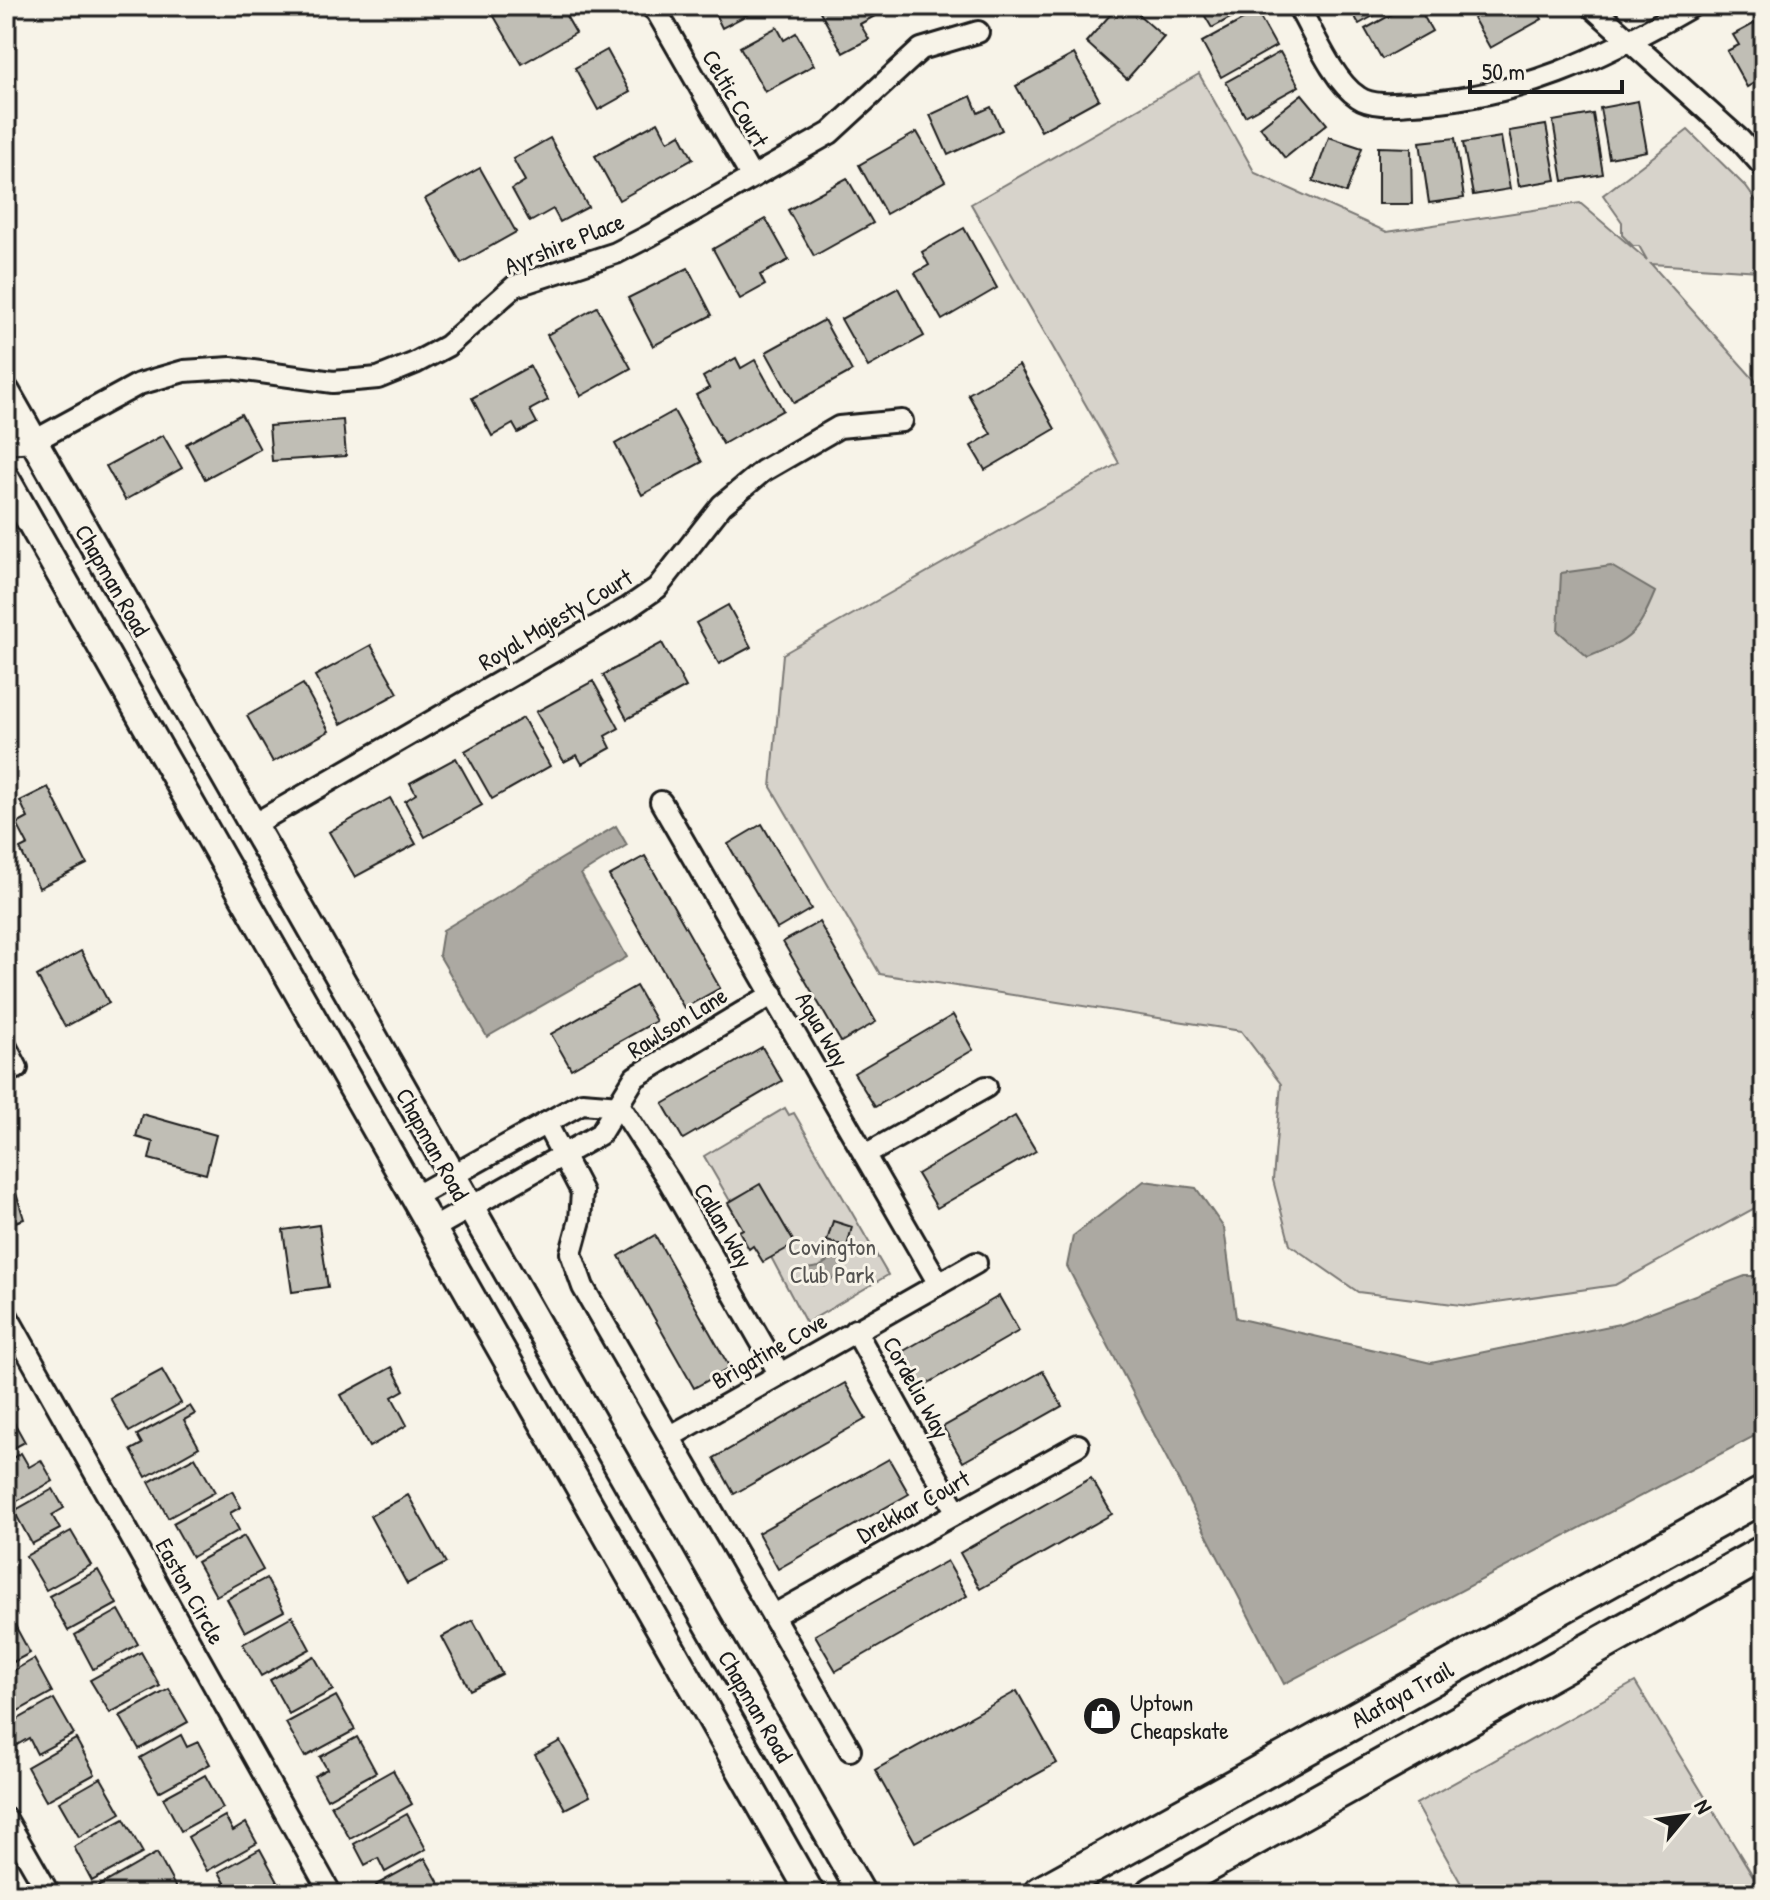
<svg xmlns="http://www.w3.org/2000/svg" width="1770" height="1900" viewBox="0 0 1770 1900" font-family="'Patrick Hand',sans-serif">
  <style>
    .green { fill: #d7d3cb; stroke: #7a7874; stroke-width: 2; fill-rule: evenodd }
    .water { fill: #aca9a2; stroke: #72716c; stroke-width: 2 }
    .building { fill: #c0beb5; stroke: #1c1c1c; stroke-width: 2 }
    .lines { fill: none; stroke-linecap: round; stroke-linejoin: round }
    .minor-casing { stroke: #1c1c1c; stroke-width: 26 }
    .tertiary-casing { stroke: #1c1c1c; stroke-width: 32 }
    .primary-casing { stroke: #1c1c1c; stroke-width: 40 }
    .minor { stroke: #f7f3e8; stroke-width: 20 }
    .tertiary { stroke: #f7f3e8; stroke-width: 26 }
    .primary { stroke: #f7f3e8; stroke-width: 34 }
    .labels { text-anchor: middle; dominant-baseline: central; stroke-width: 6; stroke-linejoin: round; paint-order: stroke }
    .street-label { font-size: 24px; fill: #1c1c1c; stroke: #f7f3e8 }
    .park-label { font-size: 24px; fill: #545351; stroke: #f7f3e8 }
    .poi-label { font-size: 24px; fill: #1c1c1c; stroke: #f7f3e8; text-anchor: start }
  </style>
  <rect width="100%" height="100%" fill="#f7f3e8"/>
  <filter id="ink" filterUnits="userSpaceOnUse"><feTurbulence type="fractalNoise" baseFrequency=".0125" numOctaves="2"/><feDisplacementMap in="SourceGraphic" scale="16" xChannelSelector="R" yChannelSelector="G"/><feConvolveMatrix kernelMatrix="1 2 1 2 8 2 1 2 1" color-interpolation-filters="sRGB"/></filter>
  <g filter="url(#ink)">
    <g class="green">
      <path d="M 1199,74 L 1255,173 L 1387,232 L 1580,203 L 1647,260 L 1639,246 L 1633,246 L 1622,235 L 1622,222 L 1603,195 L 1688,130 L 1746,187 L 1764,212 L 1764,382 L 1759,385 L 1764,394 L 1764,1203 L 1615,1285 L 1469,1306 L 1358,1292 L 1290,1245 L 1273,1180 L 1281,1084 L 1241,1031 L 880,974 L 771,787 L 783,654 L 1119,463 L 971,204 ZM 1651,264 L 1760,271 L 1759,384 L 1758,384 Z"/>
      <polygon points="785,1108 789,1115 794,1113 888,1275 806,1323 771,1257 794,1243 760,1185 730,1201 704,1156"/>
      <polygon points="1635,1682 1764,1894 1467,1894 1416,1804"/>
    </g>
    <g class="water">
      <path d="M 1611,566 L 1655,592 C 1637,635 1631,640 1588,657 L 1558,631 L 1561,573 Z"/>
      <polygon points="616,826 627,845 581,874 627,957 487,1037 439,955 443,930"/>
      <polygon points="1144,1181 1196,1188 1224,1228 1236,1318 1431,1363 1619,1324 1745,1276 1764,1276 1764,1431 1284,1684 1067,1266 1073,1236"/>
      <polygon points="835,1256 844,1264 842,1271 824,1285 809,1281 806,1269 819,1267"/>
    </g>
    <g class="building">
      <polygon points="488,6 546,6 552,15 562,9 576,33 522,64"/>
      <polygon points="711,6 764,6 722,28"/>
      <polygon points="817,6 893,6 860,24 869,39 843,53"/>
      <polygon points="1118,6 1129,6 1164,37 1127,79 1086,42"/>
      <polygon points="1199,6 1252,6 1212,28"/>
      <polygon points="1349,6 1391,6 1359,24"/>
      <polygon points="1407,6 1418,6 1432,31 1382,59 1365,29"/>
      <polygon points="1486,6 1535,6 1542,19 1490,48 1471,14"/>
      <polygon points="1257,12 1276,46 1221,77 1202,42"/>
      <polygon points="1757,22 1764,35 1764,77 1747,87 1727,51 1739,45 1733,35"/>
      <polygon points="777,27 784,40 796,33 814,65 765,92 740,47"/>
      <polygon points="607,50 630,92 598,110 575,68"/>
      <polygon points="1280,52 1299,86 1245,116 1226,82"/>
      <polygon points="1074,54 1099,99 1041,131 1016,86"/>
      <polygon points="1302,94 1327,124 1285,158 1260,127"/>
      <polygon points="971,96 978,113 991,107 1002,130 948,155 930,115"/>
      <polygon points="1638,101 1647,151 1609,158 1600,108"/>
      <polygon points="1593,114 1603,174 1563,181 1553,121"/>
      <polygon points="658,122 668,141 680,134 693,159 619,200 595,156"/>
      <polygon points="1546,125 1556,180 1519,186 1509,131"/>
      <polygon points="917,132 945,181 886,214 859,165"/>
      <polygon points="1329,137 1362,148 1346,193 1313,181"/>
      <polygon points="1501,137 1510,189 1473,195 1463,143"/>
      <polygon points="550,138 588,207 560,222 553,209 530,222 512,189 525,181 513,159"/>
      <polygon points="1455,138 1464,198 1429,203 1420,142"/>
      <polygon points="1378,147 1411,148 1412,204 1378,204"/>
      <polygon points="480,168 516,232 461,263 425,199"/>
      <polygon points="847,178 873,223 814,256 788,210"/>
      <polygon points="766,219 789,260 760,275 765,285 740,299 713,249"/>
      <polygon points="964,228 997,288 942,320 915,273 929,265 922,252"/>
      <polygon points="688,268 712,315 653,346 628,298"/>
      <polygon points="898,288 924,336 868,367 841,319"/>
      <polygon points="597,307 631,368 581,396 547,335"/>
      <polygon points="824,320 852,371 794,403 766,352"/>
      <polygon points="736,358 741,368 755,360 783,410 723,444 696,395 709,388 703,377"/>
      <polygon points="1019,365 1055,429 985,470 971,446 991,434 968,394"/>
      <polygon points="530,366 548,400 530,410 537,423 518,433 513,424 492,436 472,398"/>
      <polygon points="674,411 702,462 642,495 615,444"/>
      <polygon points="241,414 260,449 205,479 186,444"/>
      <polygon points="343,420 346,456 272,461 269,426"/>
      <polygon points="163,435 182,468 125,500 106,466"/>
      <polygon points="728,605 751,647 719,664 696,623"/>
      <polygon points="662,643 686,687 627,719 603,675"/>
      <polygon points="371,645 398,693 341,724 315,676"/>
      <polygon points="593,681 619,728 605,736 611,748 582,764 577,755 564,762 536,712"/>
      <polygon points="303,684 329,731 273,762 247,716"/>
      <polygon points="523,718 550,766 492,799 465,751"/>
      <polygon points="456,758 482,805 425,837 405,801 416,794 410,783"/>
      <polygon points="48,787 87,864 39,888 20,849 28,845 17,824 28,818 20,801"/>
      <polygon points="390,798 416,844 355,877 329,832"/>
      <polygon points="762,824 811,909 777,929 728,844"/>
      <polygon points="645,856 720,988 684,1008 609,876"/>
      <polygon points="819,922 876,1022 841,1042 783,942"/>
      <polygon points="81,951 109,1003 65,1027 37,976"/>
      <polygon points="636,986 656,1021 571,1069 551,1034"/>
      <polygon points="953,1015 973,1050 875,1107 854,1073"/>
      <polygon points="762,1047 782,1081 683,1139 663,1104"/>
      <polygon points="142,1114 216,1135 206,1174 149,1159 153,1142 136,1137"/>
      <polygon points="1015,1116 1036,1151 937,1208 917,1174"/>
      <polygon points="7,1164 24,1219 6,1225 6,1165"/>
      <polygon points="760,1184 795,1244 763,1262 753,1246 749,1249 739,1231 743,1229 728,1203"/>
      <polygon points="833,1221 852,1227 847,1247 827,1241"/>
      <polygon points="319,1225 328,1287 292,1292 283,1230"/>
      <polygon points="655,1235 730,1368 694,1388 619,1256"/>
      <polygon points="999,1296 1019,1331 920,1388 900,1353"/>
      <polygon points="392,1367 404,1390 392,1397 407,1425 369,1447 341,1395"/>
      <polygon points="162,1370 181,1403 129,1432 110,1398"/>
      <polygon points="1043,1371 1062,1406 963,1462 943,1427"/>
      <polygon points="845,1383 866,1419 734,1494 714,1458"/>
      <polygon points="190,1406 195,1414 184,1420 199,1447 146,1477 131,1450 142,1444 137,1435"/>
      <polygon points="6,1408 25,1442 6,1452"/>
      <polygon points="21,1453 29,1467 41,1460 53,1481 6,1507 6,1462"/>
      <polygon points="195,1457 215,1492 168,1518 149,1482"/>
      <polygon points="889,1459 909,1494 778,1569 758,1533"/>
      <polygon points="1091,1478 1112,1514 980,1589 960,1553"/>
      <polygon points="53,1489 64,1508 52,1515 60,1529 32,1544 14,1511"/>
      <polygon points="232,1491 241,1507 230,1513 239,1530 192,1557 173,1523"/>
      <polygon points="408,1495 446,1563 407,1584 370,1516"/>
      <polygon points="71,1531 91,1565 46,1590 26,1556"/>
      <polygon points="244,1536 263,1570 216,1596 197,1562"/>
      <polygon points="947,1561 967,1596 836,1671 815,1635"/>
      <polygon points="98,1570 117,1604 68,1631 49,1596"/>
      <polygon points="266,1578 284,1611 245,1632 227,1599"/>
      <polygon points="119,1610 138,1644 93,1669 75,1635"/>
      <polygon points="292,1616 310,1649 261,1676 243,1644"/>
      <polygon points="11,1618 30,1653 6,1666 6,1620"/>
      <polygon points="473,1620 502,1674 470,1690 442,1637"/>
      <polygon points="141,1652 160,1686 110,1713 90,1680"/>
      <polygon points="314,1656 333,1690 289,1714 270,1680"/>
      <polygon points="34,1659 52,1692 7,1717 6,1675"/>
      <polygon points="169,1689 188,1722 139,1749 120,1716"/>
      <polygon points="1017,1691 1057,1763 915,1842 875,1770"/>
      <polygon points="336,1696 355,1730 305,1757 286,1723"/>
      <polygon points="54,1699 74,1734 37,1754 29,1738 17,1745 6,1726"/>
      <polygon points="181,1735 187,1747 198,1742 210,1764 159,1792 140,1758"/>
      <polygon points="357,1737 376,1772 327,1799 314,1776 327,1769 320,1757"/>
      <polygon points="76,1739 95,1774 46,1801 27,1767"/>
      <polygon points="560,1741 590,1796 565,1809 535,1755"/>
      <polygon points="393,1770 412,1804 350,1839 331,1805"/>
      <polygon points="205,1775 223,1808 181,1831 163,1798"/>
      <polygon points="101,1778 121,1813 79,1837 59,1802"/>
      <polygon points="407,1814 426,1849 385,1872 378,1858 365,1865 354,1844"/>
      <polygon points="225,1816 233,1831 246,1823 257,1843 207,1871 188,1837"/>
      <polygon points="124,1819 143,1853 92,1881 74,1847"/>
      <polygon points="260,1849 278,1882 256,1894 231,1894 219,1872"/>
      <polygon points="157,1853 176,1888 165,1894 99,1894 96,1888"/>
      <polygon points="425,1858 444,1892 381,1894 376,1885"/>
    </g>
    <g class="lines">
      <g class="minor-casing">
        <g id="minor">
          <polyline points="650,6 657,12 751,176"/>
          <path d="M 1298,6 C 1313,32 1333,81 1358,97 C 1372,107 1397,104 1412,103 C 1518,99 1602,58 1692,6"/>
          <polyline points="1591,6 1740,140 1764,167"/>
          <polyline points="6,443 34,441 139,384 184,371 231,368 333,382 378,378 415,363 447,346 515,286 616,253 649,236 830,133 921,49 978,32"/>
          <polyline points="661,802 939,1284"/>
          <polyline points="253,825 628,608 657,588 722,505 763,471 839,427 902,421"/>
          <polyline points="6,1047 17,1068"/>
          <polyline points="620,1106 669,1181 779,1373"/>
          <polyline points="546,1123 582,1192 580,1220 571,1253 583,1287 850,1750"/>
          <polyline points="865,1155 986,1087"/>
          <polyline points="416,1196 582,1103 620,1106"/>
          <polyline points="434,1228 600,1134 635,1077 773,994"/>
          <polyline points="6,1314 331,1894"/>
          <polyline points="855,1330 956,1511"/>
          <polyline points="671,1436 976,1263"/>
          <polyline points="774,1615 1078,1445"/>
          <polyline points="6,1819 49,1894"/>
        </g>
      </g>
      <g class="tertiary-casing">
        <g id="tertiary">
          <polyline points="6,392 862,1894"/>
          <polyline points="6,479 811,1894"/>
        </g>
      </g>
      <g class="primary-casing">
        <g id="primary">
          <polyline points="1041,1894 1764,1494"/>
          <polyline points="1154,1894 1764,1553"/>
        </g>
      </g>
      <use href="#minor" class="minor"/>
      <use href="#tertiary" class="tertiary"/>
      <use href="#primary" class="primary"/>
    </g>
  </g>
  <defs>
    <g id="shop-disc" transform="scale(2)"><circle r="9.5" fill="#1c1c1c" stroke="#f7f3e8"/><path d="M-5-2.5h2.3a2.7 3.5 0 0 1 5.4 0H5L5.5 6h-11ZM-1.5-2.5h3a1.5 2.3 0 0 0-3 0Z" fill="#fff"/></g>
  </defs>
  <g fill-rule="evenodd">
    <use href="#shop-disc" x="1102" y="1716"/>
  </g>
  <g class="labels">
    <g class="street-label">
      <text transform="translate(736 98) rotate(60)">Celtic Court</text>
      <text transform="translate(564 243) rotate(-22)">Ayrshire Place</text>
      <text transform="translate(113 580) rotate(60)">Chapman Road</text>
      <text transform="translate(555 619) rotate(-31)">Royal Majesty Court</text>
      <text transform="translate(677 1022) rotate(-32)">Rawlson Lane</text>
      <text transform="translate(823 1029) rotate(60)">Aqua Way</text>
      <text transform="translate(433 1144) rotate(61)">Chapman Road</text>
      <text transform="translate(724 1225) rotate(60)">Callan Way</text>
      <text transform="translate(769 1350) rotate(-30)">Brigatine Cove</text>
      <text transform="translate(917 1387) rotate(61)">Cordelia Way</text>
      <text transform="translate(913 1506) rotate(-29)">Drekkar Court</text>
      <text transform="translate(191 1591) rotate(61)">Easton Circle</text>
      <text transform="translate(1402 1694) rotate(-29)">Alafaya Trail</text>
      <text transform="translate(756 1706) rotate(60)">Chapman Road</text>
    </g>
    <g class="park-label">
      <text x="832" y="1246">Covington<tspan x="832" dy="28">Club Park</tspan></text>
    </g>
    <g class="poi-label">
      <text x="1130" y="1702">Uptown<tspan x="1130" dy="28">Cheapskate</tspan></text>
    </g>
  </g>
  <rect width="1770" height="1900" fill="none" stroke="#f7f3e8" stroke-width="32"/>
  <rect x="16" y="16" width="1738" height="1868" fill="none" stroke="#1c1c1c" stroke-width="3" filter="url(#ink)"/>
  <g transform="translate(1686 1816) rotate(61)" stroke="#f7f3e8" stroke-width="6" paint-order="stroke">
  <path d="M0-6L14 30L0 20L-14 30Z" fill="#1c1c1c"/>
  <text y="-12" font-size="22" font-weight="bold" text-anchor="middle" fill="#1c1c1c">N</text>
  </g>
  <path d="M1470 80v12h152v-12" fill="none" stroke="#1c1c1c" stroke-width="4"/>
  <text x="1482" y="80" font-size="24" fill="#1c1c1c" stroke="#f7f3e8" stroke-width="6" paint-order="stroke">50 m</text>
</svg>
